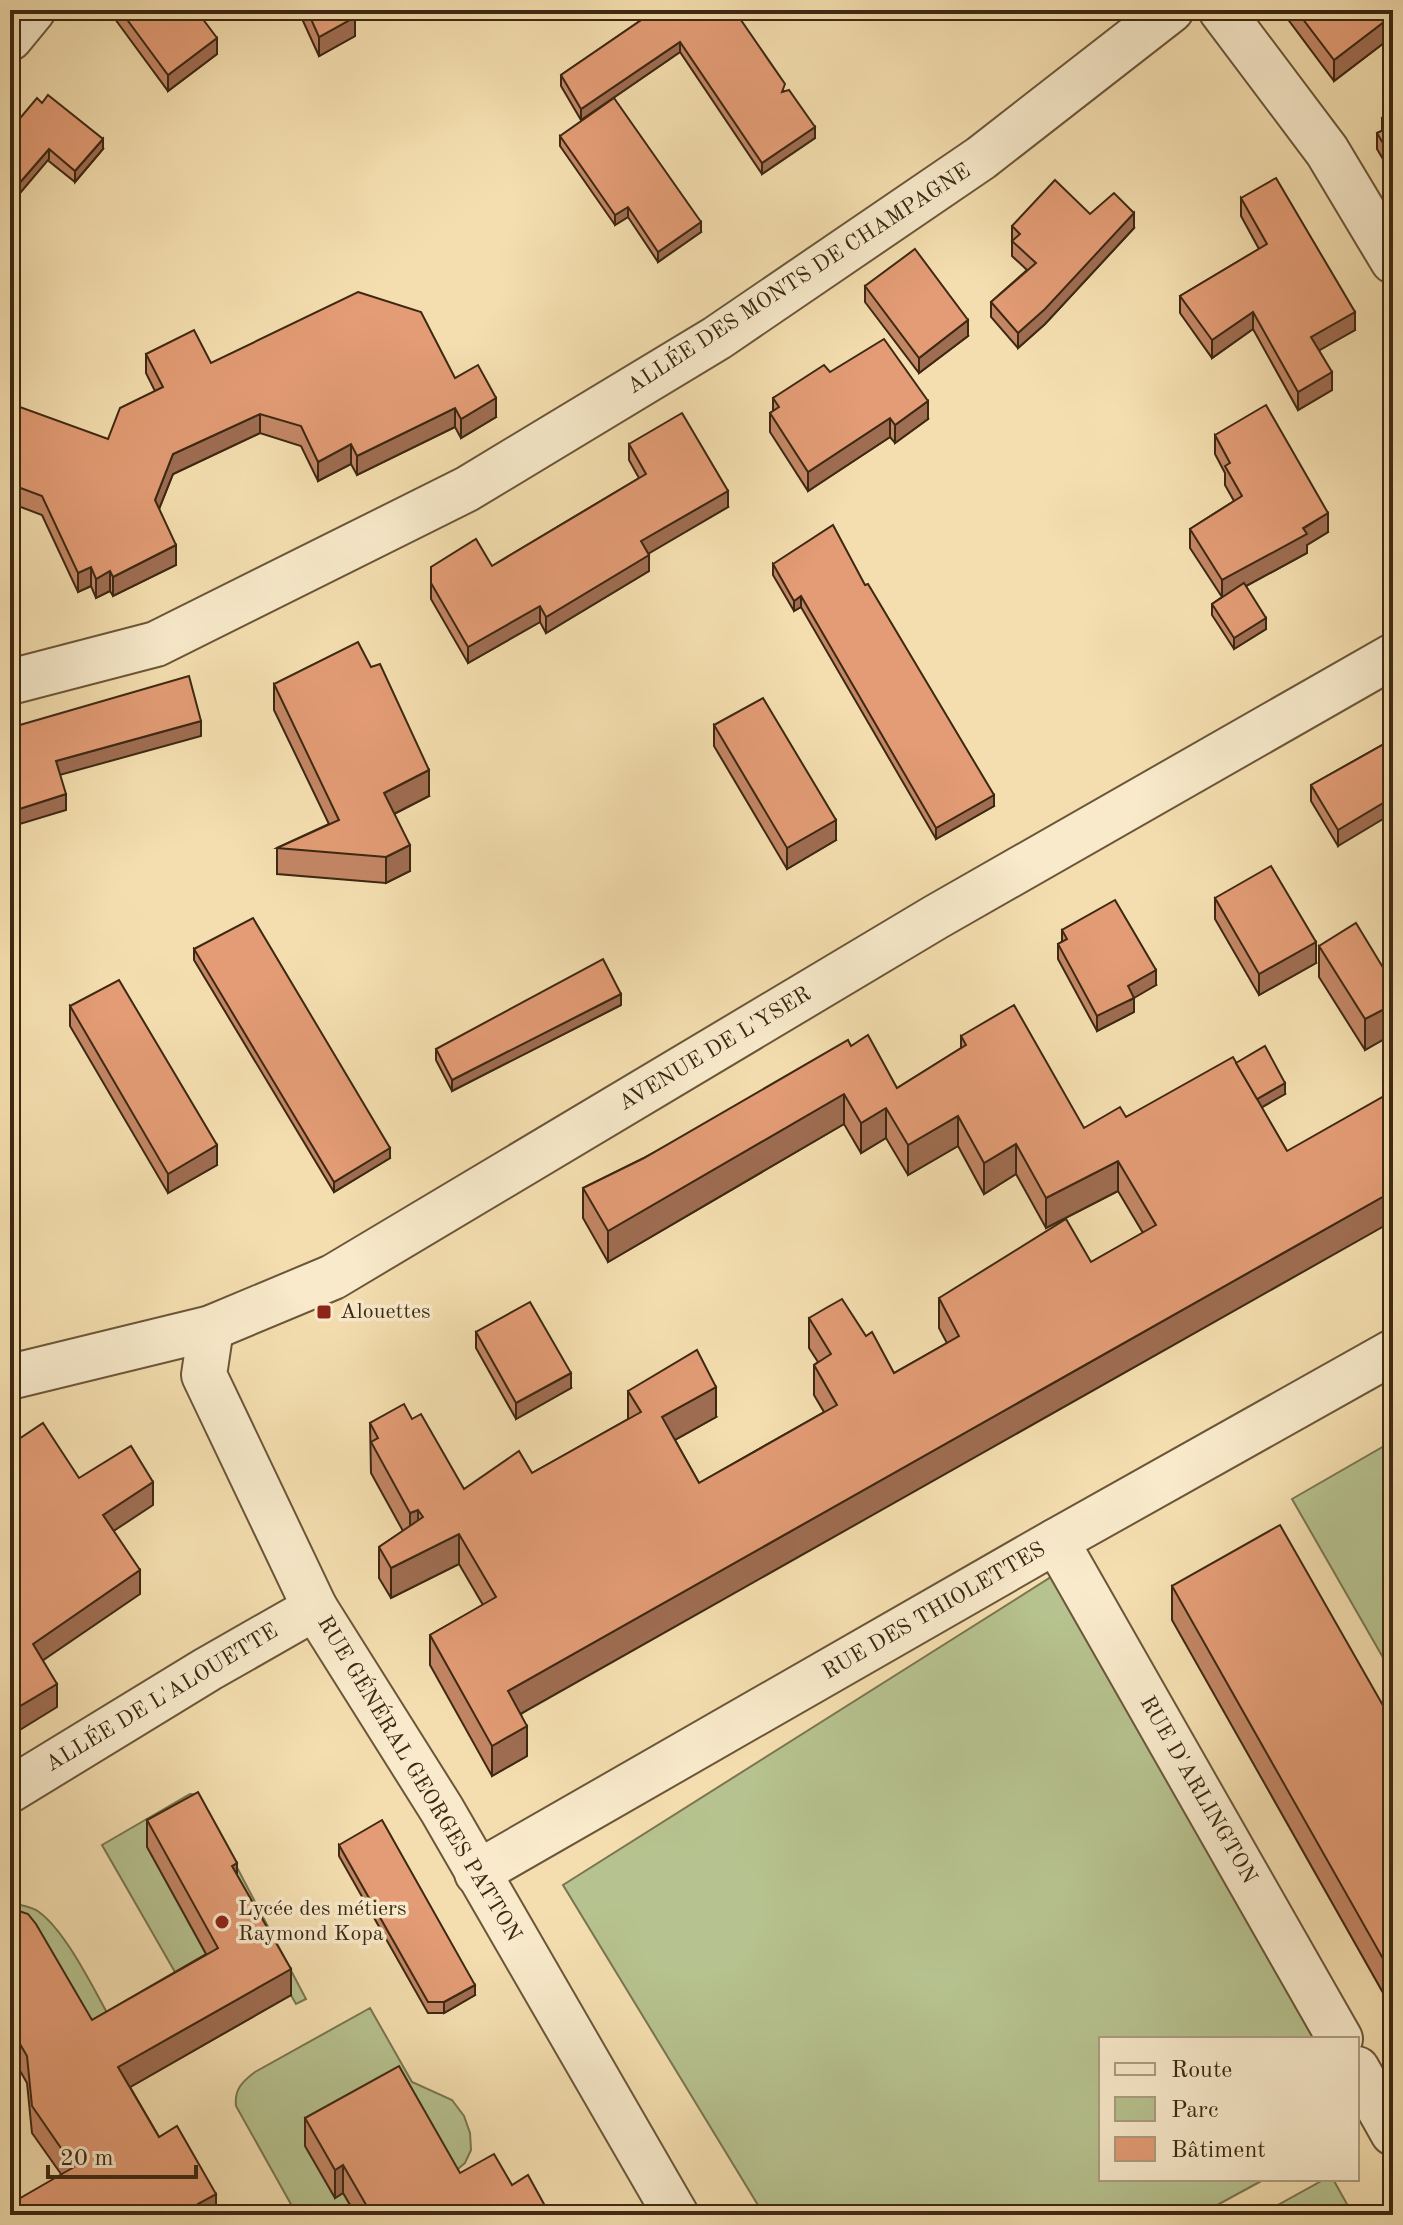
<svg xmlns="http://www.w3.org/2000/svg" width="1403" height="2225" viewBox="0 0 1403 2225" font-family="'Old Standard TT',serif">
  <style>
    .green { fill: #b6c28f; stroke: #7a7550; stroke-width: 2 }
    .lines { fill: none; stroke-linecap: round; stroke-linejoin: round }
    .minor-casing { stroke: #6b5639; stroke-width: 48 }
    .minor { stroke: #f8eacb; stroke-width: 44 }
    .wall { fill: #c38665; stroke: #3d2812; stroke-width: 2 }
    .shaded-wall { fill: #9f6d52; stroke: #3d2812; stroke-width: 2 }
    .building { fill: #e39c75; stroke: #3d2812; stroke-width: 2 }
    .poi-dot { fill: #8f2418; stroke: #f8eacb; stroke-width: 3 }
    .labels { text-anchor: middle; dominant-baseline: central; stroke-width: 7; stroke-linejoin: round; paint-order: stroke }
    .street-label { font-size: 22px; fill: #3d2812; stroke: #f8eacb }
    .poi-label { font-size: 22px; fill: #3d2812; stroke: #f8eacb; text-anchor: start }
  </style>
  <rect width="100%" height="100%" fill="#f4deaf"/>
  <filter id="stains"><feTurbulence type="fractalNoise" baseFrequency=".0025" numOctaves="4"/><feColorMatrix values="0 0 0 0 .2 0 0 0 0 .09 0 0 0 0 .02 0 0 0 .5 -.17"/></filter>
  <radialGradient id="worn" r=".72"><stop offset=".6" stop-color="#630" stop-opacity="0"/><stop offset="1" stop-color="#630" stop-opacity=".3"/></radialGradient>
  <g class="green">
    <polygon points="1393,1441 1393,1675 1292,1499"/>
    <polygon points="1051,1577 1314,2039 1101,2039 1101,2179 1265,2179 1199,2215 764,2215 563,1885"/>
    <polygon points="190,1794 199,1795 306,1999 296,2004 232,1893 219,1976 187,1993 102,1845"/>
    <path d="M 16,1904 C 24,1906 32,1907 39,1912 C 69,1934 98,1999 118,2032 L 92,2047 L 10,1935 L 10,1905 Z"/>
    <path d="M 370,2008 L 412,2082 L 452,2100 L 464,2116 L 470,2133 L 471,2150 L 465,2163 L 451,2175 L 376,2215 L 297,2215 L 236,2106 C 234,2089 243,2081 255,2072 Z"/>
    <polygon points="1325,2179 1333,2179 1353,2215 1260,2215"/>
  </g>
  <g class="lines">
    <g class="minor-casing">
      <g id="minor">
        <polyline points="1221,10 1327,151 1393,261"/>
        <polyline points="10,38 33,10"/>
        <polyline points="10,682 156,644 467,489 717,338 981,158 1171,10"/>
        <polyline points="211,1328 204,1375 315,1608 442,1810 676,2215"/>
        <polyline points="10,1377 211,1328 333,1277 936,917 1393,656"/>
        <polyline points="1056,1541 1340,2039"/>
        <polyline points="10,1790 208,1669 315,1608"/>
        <polyline points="477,1873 1056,1541 1393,1352"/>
        <polyline points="1357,2069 1393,2133"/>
      </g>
    </g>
    <use href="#minor" class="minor"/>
  </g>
  <g class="wall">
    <polygon points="115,10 196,10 217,54 168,91 115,19"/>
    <polygon points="298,10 352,10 355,36 319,56"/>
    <polygon points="656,10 785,92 815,138 762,174 680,52 581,120 561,86 561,75"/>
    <polygon points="1281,10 1383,10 1389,39 1334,81"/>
    <polygon points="1393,112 1393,176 1377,149 1377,133 1382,131 1382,118"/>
    <polygon points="10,130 103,149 75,182"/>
    <polygon points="560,136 701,232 658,262 628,217 615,225 560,146"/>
    <polygon points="1241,198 1355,330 1319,350 1332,390 1298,410 1253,329 1212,358 1180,313 1180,296 1259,249 1241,216"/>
    <polygon points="1090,214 1134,228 1045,324 1018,348 991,317 991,302 1027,270 1012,256 1012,226"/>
    <polygon points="865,286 968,336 919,373 865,302"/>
    <polygon points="146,354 211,363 455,378 496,417 461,438 455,427 357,475 351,464 318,481 301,446 260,433 173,474 159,509 176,565 113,596 110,591 96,598 91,586 78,592 42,515 10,503 10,438 108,439 155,391 146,373"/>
    <polygon points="830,372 928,419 895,443 890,437 808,491 770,432 770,413 773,411 773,398"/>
    <polygon points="1215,435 1328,532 1307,545 1307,553 1246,586 1266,629 1234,649 1212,615 1212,604 1222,597 1190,548 1190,529 1234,501 1225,485 1225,473 1215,454"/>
    <polygon points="629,444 728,507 648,553 649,571 546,633 540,622 468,663 431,599 431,567 492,566 639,478 629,460"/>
    <polygon points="773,564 994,806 936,839 801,607 794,611 773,575"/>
    <polygon points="274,684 429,796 394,814 410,871 386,883 277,874 277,848 329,824 274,710"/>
    <polygon points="714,725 836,840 787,869 714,746"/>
    <polygon points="1393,739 1338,846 1311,801 1311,785"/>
    <polygon points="1215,898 1316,963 1259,995 1215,919"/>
    <polygon points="1062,930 1156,985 1134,997 1134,1012 1097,1031 1058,959 1058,944 1062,942"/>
    <polygon points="1319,946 1393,984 1393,1049 1386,1038 1365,1050 1319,977"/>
    <polygon points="194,949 390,1158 334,1192 194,960"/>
    <polygon points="621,1005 452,1091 436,1060 436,1049"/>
    <polygon points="70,1006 217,1165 168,1193 70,1026"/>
    <polygon points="961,1036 1084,1128 1126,1117 1236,1063 1285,1094 1261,1107 1287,1151 521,1714 527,1756 492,1776 430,1665 430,1635 483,1605 459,1564 391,1598 379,1578 379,1547 403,1531 371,1473 370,1423 412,1419 464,1489 532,1473 628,1419 628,1391 716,1417 675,1440 699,1483 824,1412 814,1395 814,1365 818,1362 809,1348 809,1318 866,1336 894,1373 947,1343 939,1328 939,1298 1091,1262 1143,1233 1118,1191 1046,1228 1016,1174 984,1194 958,1146 908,1175 886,1138 861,1153 844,1124 608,1262 583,1218 583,1188 644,1158 851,1046 897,1088 961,1048"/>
    <polygon points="476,1332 571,1388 516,1419 476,1348"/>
    <polygon points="1172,1586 1393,1723 1386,1998 1172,1620"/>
    <polygon points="147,1820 237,1876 291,1995 130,2087 159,2137 216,2215 61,2174 32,2133 27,2083 10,2053 10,1908 92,2020 206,1954 147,1847"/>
    <polygon points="339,1845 475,1995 444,2013 428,2013 339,1856"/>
    <polygon points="305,2118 460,2173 512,2185 550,2215 356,2215 343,2193 335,2198 305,2146"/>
  </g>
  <g class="shaded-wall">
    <polygon points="355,17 355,36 319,56 319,37"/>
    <polygon points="1389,18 1389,39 1334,81 1334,60"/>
    <polygon points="217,38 217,54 168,91 168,75"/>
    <polygon points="680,42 680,52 581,120 581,109"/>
    <polygon points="815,127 815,138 762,174 762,163"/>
    <polygon points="103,139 103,149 75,182 75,171"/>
    <polygon points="49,149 49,159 10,205 10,194"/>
    <polygon points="628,207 628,217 615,225 615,215"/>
    <polygon points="1134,213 1134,228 1045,324 1018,348 1018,333"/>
    <polygon points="701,222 701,232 658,262 658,252"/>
    <polygon points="1253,312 1253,329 1212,358 1212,340"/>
    <polygon points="1355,312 1355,330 1311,355 1311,337"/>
    <polygon points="968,320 968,336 919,373 919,358"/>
    <polygon points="1332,372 1332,390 1298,410 1298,392"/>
    <polygon points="496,398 496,417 461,438 461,419"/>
    <polygon points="928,401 928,419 895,443 895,425"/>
    <polygon points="455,408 455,427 357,475 357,456"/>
    <polygon points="260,414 260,433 173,474 155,519 155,500 173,454"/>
    <polygon points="890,418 890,437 808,491 808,472"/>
    <polygon points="351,444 351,464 318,481 318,462"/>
    <polygon points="728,491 728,507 641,558 641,541"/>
    <polygon points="1328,513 1328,532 1307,545 1307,553 1222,599 1222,580"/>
    <polygon points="176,545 176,565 113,596 113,577"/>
    <polygon points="649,555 649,571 546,633 546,617"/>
    <polygon points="91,567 91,586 78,592 78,573"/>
    <polygon points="110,571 110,591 96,598 96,579"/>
    <polygon points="801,596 801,607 794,611 794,601"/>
    <polygon points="540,606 540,622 468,663 468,647"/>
    <polygon points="1266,618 1266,629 1234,649 1234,638"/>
    <polygon points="201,721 201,736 56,776 56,761"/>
    <polygon points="429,770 429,796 384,819 384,793"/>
    <polygon points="66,794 66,810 10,827 10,812"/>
    <polygon points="994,795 994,806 936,839 936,828"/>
    <polygon points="1393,797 1393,813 1338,846 1338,830"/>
    <polygon points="836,820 836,840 787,869 787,848"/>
    <polygon points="410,845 410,871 386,883 386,857"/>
    <polygon points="1316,942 1316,963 1259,995 1259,974"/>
    <polygon points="1156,970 1156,985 1129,1001 1134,998 1134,1012 1097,1031 1097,1016 1128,986"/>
    <polygon points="621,994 621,1005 452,1091 452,1080"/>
    <polygon points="1386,1008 1386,1038 1365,1050 1365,1019"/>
    <polygon points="1285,1083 1285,1094 1252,1113 1252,1102"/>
    <polygon points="844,1094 844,1124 608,1262 608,1231"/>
    <polygon points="886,1108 886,1138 861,1153 861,1123"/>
    <polygon points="958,1116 958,1146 908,1175 908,1145"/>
    <polygon points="1016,1144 1016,1174 984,1194 984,1163"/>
    <polygon points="217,1145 217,1165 168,1193 168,1174"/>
    <polygon points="390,1148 390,1158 334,1192 334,1182"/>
    <polygon points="1118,1161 1118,1191 1046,1228 1046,1198"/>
    <polygon points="1393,1191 1393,1221 508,1721 508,1691"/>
    <polygon points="571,1373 571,1388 516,1419 516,1403"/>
    <polygon points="716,1387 716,1417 662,1447 662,1417"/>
    <polygon points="153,1482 153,1505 103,1538 103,1515"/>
    <polygon points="418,1510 418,1540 410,1544 410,1513"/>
    <polygon points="459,1534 459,1564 391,1598 391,1568"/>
    <polygon points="140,1570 140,1594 33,1667 33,1644"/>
    <polygon points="57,1684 57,1707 10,1736 10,1712"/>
    <polygon points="527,1726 527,1756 492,1776 492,1746"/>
    <polygon points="237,1863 237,1889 232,1866"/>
    <polygon points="1393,1960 1393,1993 1386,1998 1386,1964"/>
    <polygon points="291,1969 291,1995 118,2094 118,2067"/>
    <polygon points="475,1985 475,1995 444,2013 444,2002"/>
    <polygon points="343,2165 343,2193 335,2198 335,2170"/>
    <polygon points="216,2194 216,2215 198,2215 198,2204"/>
  </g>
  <g class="building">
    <polygon points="120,10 196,10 217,38 168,75"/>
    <polygon points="307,10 352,10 355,17 319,37"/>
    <polygon points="656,10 734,10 785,84 782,92 789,90 815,127 762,163 680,42 581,109 561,75"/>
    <polygon points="1296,10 1383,10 1389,18 1334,60"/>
    <polygon points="48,95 103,139 75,171 49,149 10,194 10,130 37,98 42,103"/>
    <polygon points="614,98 701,222 658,252 628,207 615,215 560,136"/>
    <polygon points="1393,112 1393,160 1377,133 1388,128 1382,118"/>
    <polygon points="1276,178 1355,312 1311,337 1332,372 1298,392 1253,312 1212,340 1180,296 1267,244 1241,198"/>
    <polygon points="1055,180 1090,214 1114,193 1134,213 1045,309 1018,333 991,302 1036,263 1012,241 1020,234 1012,226"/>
    <polygon points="915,249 968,320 919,358 865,286"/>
    <polygon points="358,292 421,312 455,378 478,365 496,398 461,419 455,408 357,456 351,444 318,462 301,426 260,414 173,454 155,500 176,545 113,577 110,571 96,579 91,567 78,573 42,496 10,484 10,438 20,407 108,439 120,408 163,387 146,354 194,330 211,363"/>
    <polygon points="884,339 928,401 895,425 890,418 808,472 770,413 779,407 773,398 824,365 830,372"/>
    <polygon points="1266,405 1328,513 1303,528 1307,534 1222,580 1190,529 1242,496 1225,466 1230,463 1215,435"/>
    <polygon points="682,413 728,491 641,541 649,555 546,617 540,606 468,647 431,583 431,567 476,539 492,566 646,474 629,444"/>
    <polygon points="833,525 865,585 868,584 994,795 936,828 801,596 794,601 773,564"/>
    <polygon points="1244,583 1266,618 1234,638 1212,604"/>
    <polygon points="358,642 371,667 380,664 429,770 384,793 410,845 386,857 277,848 339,820 274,684"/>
    <polygon points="189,676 201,721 56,761 66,794 10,812 10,759 11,759 10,738 16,736 13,727"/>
    <polygon points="763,698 836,820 787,848 714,725"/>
    <polygon points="1393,739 1393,797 1338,830 1311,785"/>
    <polygon points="1271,866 1316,942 1259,974 1215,898"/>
    <polygon points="1115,900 1156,970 1128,986 1134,998 1097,1016 1058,944 1067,939 1062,930"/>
    <polygon points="253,918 390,1148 334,1182 194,949"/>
    <polygon points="1356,923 1393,984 1393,1019 1386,1008 1365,1019 1319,946"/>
    <polygon points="603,959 621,994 452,1080 436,1049"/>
    <polygon points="119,980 217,1145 168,1174 70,1006"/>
    <polygon points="1014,1005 1084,1128 1120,1107 1126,1117 1233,1057 1287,1151 1393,1091 1393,1191 508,1691 527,1726 492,1746 430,1635 496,1597 459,1534 391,1568 379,1547 423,1517 418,1510 410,1513 371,1442 378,1438 370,1423 404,1404 412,1419 421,1414 464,1489 519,1451 532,1473 641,1412 628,1391 697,1350 716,1387 662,1417 699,1483 837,1405 814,1365 831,1354 809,1318 826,1308 842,1299 866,1336 872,1332 894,1373 959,1336 939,1298 1066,1219 1091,1262 1156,1225 1118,1161 1046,1198 1016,1144 984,1163 958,1116 908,1145 886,1108 861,1123 844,1094 608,1231 583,1188 644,1158 848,1040 851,1046 868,1035 897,1088 966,1045 961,1036"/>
    <polygon points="1265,1046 1285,1083 1257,1099 1236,1063"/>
    <polygon points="530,1302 571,1373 516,1403 476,1332"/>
    <polygon points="43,1423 79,1478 131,1446 153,1482 103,1515 140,1570 33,1644 57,1684 10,1712 10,1445"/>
    <polygon points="1280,1525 1393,1723 1393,1960 1386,1964 1172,1586"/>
    <polygon points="198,1792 237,1863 232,1866 291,1969 118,2067 159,2137 177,2126 216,2194 198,2204 204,2215 10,2215 10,2204 74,2167 32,2106 27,2056 10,2027 10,1908 28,1914 36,1924 92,2020 218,1948 147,1820"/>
    <polygon points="382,1820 475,1985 444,2002 428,2002 339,1845"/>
    <polygon points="399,2066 460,2173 494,2154 512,2185 528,2175 550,2215 372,2215 343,2165 335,2170 305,2118"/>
  </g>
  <g class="poi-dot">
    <rect x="316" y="1304" width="16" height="16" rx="4"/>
    <circle cx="222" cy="1922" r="8"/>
  </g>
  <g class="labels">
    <g class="street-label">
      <text transform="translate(799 279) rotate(-33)">ALLÉE DES MONTS DE CHAMPAGNE</text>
      <text transform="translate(715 1049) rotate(-31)">AVENUE DE L'YSER</text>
      <text transform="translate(934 1611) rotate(-30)">RUE DES THIOLETTES</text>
      <text transform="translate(162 1698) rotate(-31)">ALLÉE DE L'ALOUETTE</text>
      <text transform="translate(419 1779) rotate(59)">RUE GÉNÉRAL GEORGES PATTON</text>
      <text transform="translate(1198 1790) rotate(60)">RUE D'ARLINGTON</text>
    </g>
    <g class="poi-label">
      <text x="340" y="1312">Alouettes</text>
      <text x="238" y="1909">Lycée des métiers<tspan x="238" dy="25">Raymond Kopa</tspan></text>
    </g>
  </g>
  <rect width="1403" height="2225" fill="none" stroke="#f4deaf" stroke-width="40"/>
  <rect x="12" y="12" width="1379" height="2201" fill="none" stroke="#3d2812" stroke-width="4"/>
  <rect x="20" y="20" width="1363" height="2185" fill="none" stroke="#3d2812" stroke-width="2"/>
  <rect x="1099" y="2037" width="260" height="144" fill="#f8eacb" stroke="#ad9c81" stroke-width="2"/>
  <rect x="1115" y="2063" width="40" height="12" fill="#f8eacb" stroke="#ad9c81" stroke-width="2"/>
  <text x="1171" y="2077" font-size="24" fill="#3d2812">Route</text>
  <rect x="1115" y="2097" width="40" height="24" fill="#b6c28f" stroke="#ad9c81" stroke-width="2"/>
  <text x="1171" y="2117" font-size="24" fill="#3d2812">Parc</text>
  <rect x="1115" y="2137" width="40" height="24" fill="#e39c75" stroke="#ad9c81" stroke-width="2"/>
  <text x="1171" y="2157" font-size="24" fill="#3d2812">Bâtiment</text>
  <path d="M48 2165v12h148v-12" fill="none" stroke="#3d2812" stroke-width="4"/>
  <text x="60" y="2165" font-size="24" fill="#3d2812" stroke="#f8eacb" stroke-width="6" paint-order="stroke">20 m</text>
  <rect width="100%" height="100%" filter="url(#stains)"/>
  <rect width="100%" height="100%" fill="url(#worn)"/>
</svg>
